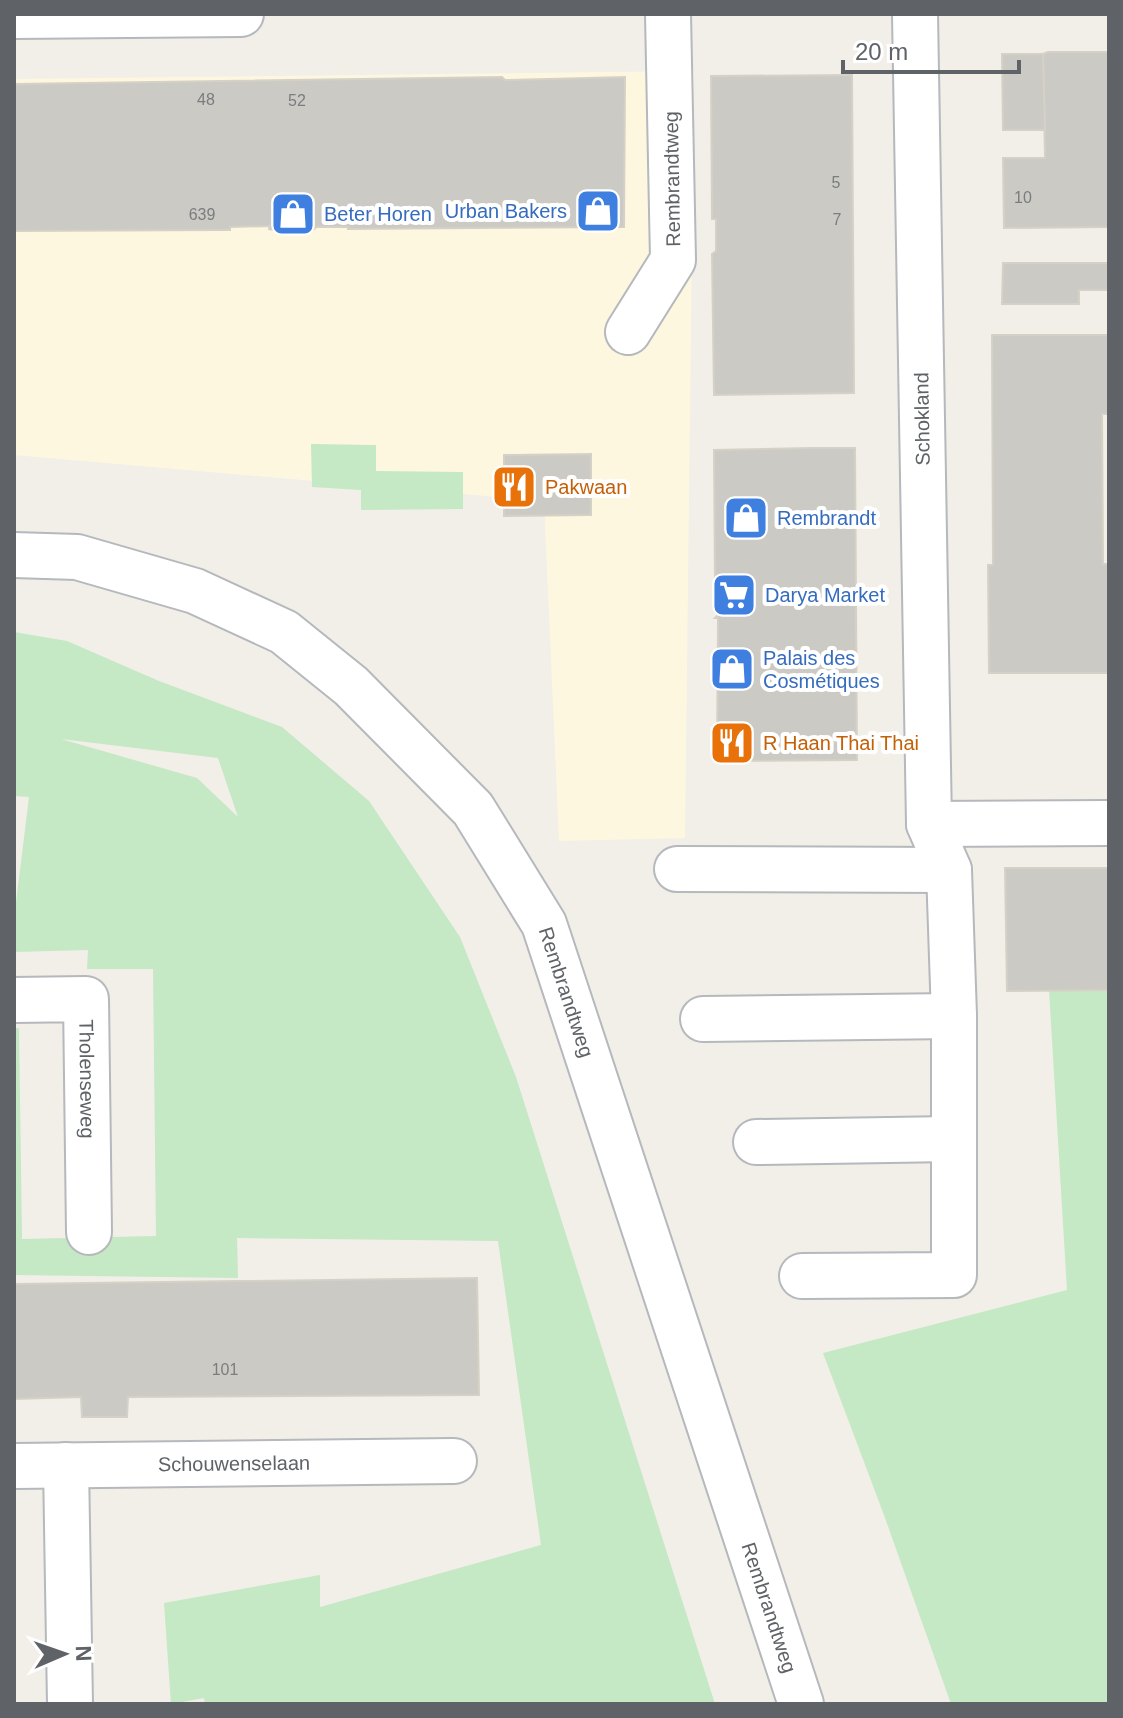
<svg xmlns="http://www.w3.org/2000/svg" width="1123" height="1718" viewBox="0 0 1123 1718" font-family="Helvetica,sans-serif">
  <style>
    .commercial { fill: #fef7e0 }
    .green { fill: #c5e8c5; fill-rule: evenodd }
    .building { fill: #cccac5; stroke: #d6d1c6; stroke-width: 2 }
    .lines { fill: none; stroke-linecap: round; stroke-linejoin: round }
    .minor-casing { stroke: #b5b8bc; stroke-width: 48 }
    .minor { stroke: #fff; stroke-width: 44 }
    .labels { text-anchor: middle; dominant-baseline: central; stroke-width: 8; stroke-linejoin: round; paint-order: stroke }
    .number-label { font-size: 16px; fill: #7a7d7f }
    .street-label { font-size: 20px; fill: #5f6368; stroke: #fff }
    .shop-label { font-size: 20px; fill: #366cbe; stroke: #fff; text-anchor: start }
    .food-label { font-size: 20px; fill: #c56008; stroke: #fff; text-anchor: start }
  </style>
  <rect width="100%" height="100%" fill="#f1efe8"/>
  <polygon class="commercial" points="694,71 685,838 559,841 544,501 14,455 14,79"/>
  <g class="green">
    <polygon points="311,444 376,445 376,471 463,472 463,509 361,510 361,490 312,487"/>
    <path d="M 14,632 L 67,641 L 159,681 L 282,727 L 369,801 L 460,937 L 516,1077 L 715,1704 L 205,1704 L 204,1698 L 171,1704 L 164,1603 L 320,1575 L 320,1607 L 541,1545 L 498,1241 L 237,1238 L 238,1278 L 14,1275 L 14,1028 L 19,1028 L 22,1239 L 156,1236 L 153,969 L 87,969 L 88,950 L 14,952 L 14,919 L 29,797 L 14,796 ZM 61,739 L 218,758 L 238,817 L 197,778 Z"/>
    <polygon points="1042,873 1109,890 1109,1704 951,1704 884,1515 823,1353 1067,1290"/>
  </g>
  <g class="building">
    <polygon points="1048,52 1109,52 1109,227 1004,228 1003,158 1045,158 1043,54"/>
    <polygon points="1002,54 1043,54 1045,130 1003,130"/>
    <polygon points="852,75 854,393 714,395 712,254 716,251 716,219 712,219 712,216 711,76"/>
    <polygon points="502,77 505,80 625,77 624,227 348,229 348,227 317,227 314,229 314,227 274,227 274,230 269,229 270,226 230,227 230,230 227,230 14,231 14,84"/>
    <polygon points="1003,263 1109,263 1109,290 1079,290 1079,304 1002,304"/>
    <polygon points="992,335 1109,335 1109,414 1102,414 1103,564 1109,564 1109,673 989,673 988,565 993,565"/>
    <polygon points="811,448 855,448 857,760 717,761 718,618 715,618 718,615 718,583 715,583 714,450"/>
    <polygon points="591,454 591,515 504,516 504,455"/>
    <polygon points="1005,868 1109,868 1109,990 1007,991"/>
    <polygon points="477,1278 479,1395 128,1397 127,1417 82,1417 81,1397 14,1399 14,1284"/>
  </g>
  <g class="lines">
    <g class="minor-casing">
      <g id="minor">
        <polyline points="14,16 241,14"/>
        <polyline points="628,332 673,260 668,14"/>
        <path id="s1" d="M 14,555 L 77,557 L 195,591 L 284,632 L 351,686 L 473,809 L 544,924 L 801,1704"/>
        <polyline points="929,824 1109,823"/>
        <polyline points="677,869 949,870"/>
        <path id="s2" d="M 14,1000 L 86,999 L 89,1232"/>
        <polyline points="703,1019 954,1016"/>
        <polyline points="756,1142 952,1139"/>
        <polyline points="802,1276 954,1275 954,1016 949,870 929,824 915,14"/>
        <polyline points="66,1465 70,1704"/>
        <path id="s3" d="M 14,1466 L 454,1461"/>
      </g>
    </g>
    <use href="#minor" class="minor"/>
  </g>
  <defs>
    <g id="shop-square" transform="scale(2.3)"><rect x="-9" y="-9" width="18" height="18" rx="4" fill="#3f7fe0" stroke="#fff"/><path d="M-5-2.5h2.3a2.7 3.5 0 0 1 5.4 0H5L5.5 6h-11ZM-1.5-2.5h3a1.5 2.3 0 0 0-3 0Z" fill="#fff"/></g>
    <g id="restaurant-square" transform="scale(2.3)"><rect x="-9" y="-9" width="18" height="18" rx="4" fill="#e8710a" stroke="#fff"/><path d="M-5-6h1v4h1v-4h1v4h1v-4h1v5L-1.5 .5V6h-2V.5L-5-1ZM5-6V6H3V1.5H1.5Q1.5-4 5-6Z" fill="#fff"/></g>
    <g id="supermarket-square" transform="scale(2.3)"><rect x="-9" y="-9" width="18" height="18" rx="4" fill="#3f7fe0" stroke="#fff"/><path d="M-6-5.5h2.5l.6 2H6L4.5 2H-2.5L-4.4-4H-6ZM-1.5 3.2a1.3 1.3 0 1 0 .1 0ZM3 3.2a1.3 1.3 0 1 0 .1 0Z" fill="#fff"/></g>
  </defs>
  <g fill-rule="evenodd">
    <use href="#shop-square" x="598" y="211"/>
    <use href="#shop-square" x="293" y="214"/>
    <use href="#restaurant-square" x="514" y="487"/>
    <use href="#shop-square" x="746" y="518"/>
    <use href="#supermarket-square" x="734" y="595"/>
    <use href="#shop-square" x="732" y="669"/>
    <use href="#restaurant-square" x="732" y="743"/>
  </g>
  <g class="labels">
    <g class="number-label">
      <text x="206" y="99">48</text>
      <text x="297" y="100">52</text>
      <text x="836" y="182">5</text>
      <text x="1023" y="197">10</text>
      <text x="202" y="214">639</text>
      <text x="837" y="219">7</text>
      <text x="225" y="1369">101</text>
    </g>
    <g class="street-label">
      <text transform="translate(672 179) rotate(-91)">Rembrandtweg</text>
      <text transform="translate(922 419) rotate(-91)">Schokland</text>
      <text stroke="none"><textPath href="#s1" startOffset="750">Rembrandtweg</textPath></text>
      <text stroke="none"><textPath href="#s2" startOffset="152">Tholenseweg</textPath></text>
      <text stroke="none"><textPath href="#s3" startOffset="220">Schouwenselaan</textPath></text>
      <text stroke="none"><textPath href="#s1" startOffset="1398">Rembrandtweg</textPath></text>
    </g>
    <g class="shop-label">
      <text x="567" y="211" text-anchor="end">Urban Bakers</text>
      <text x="324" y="214">Beter Horen</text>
      <text x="777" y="518">Rembrandt</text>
      <text x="765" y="595">Darya Market</text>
      <text x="763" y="658">Palais des<tspan x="763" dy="23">Cosmétiques</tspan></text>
    </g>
    <g class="food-label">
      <text x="545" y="487">Pakwaan</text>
      <text x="763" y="743">R Haan Thai Thai</text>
    </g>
  </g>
  <rect width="1123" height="1718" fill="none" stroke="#5f6368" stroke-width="32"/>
  <g transform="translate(64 1654) rotate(88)" stroke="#ffffff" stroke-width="6" paint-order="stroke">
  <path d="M0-6L14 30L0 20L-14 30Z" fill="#5f6368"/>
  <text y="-12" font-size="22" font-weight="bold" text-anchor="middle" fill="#5f6368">N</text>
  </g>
  <path d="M843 60v12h176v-12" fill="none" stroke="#5f6368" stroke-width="4"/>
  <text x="855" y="60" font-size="24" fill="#5f6368" stroke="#ffffff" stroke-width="6" paint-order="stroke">20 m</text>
</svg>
